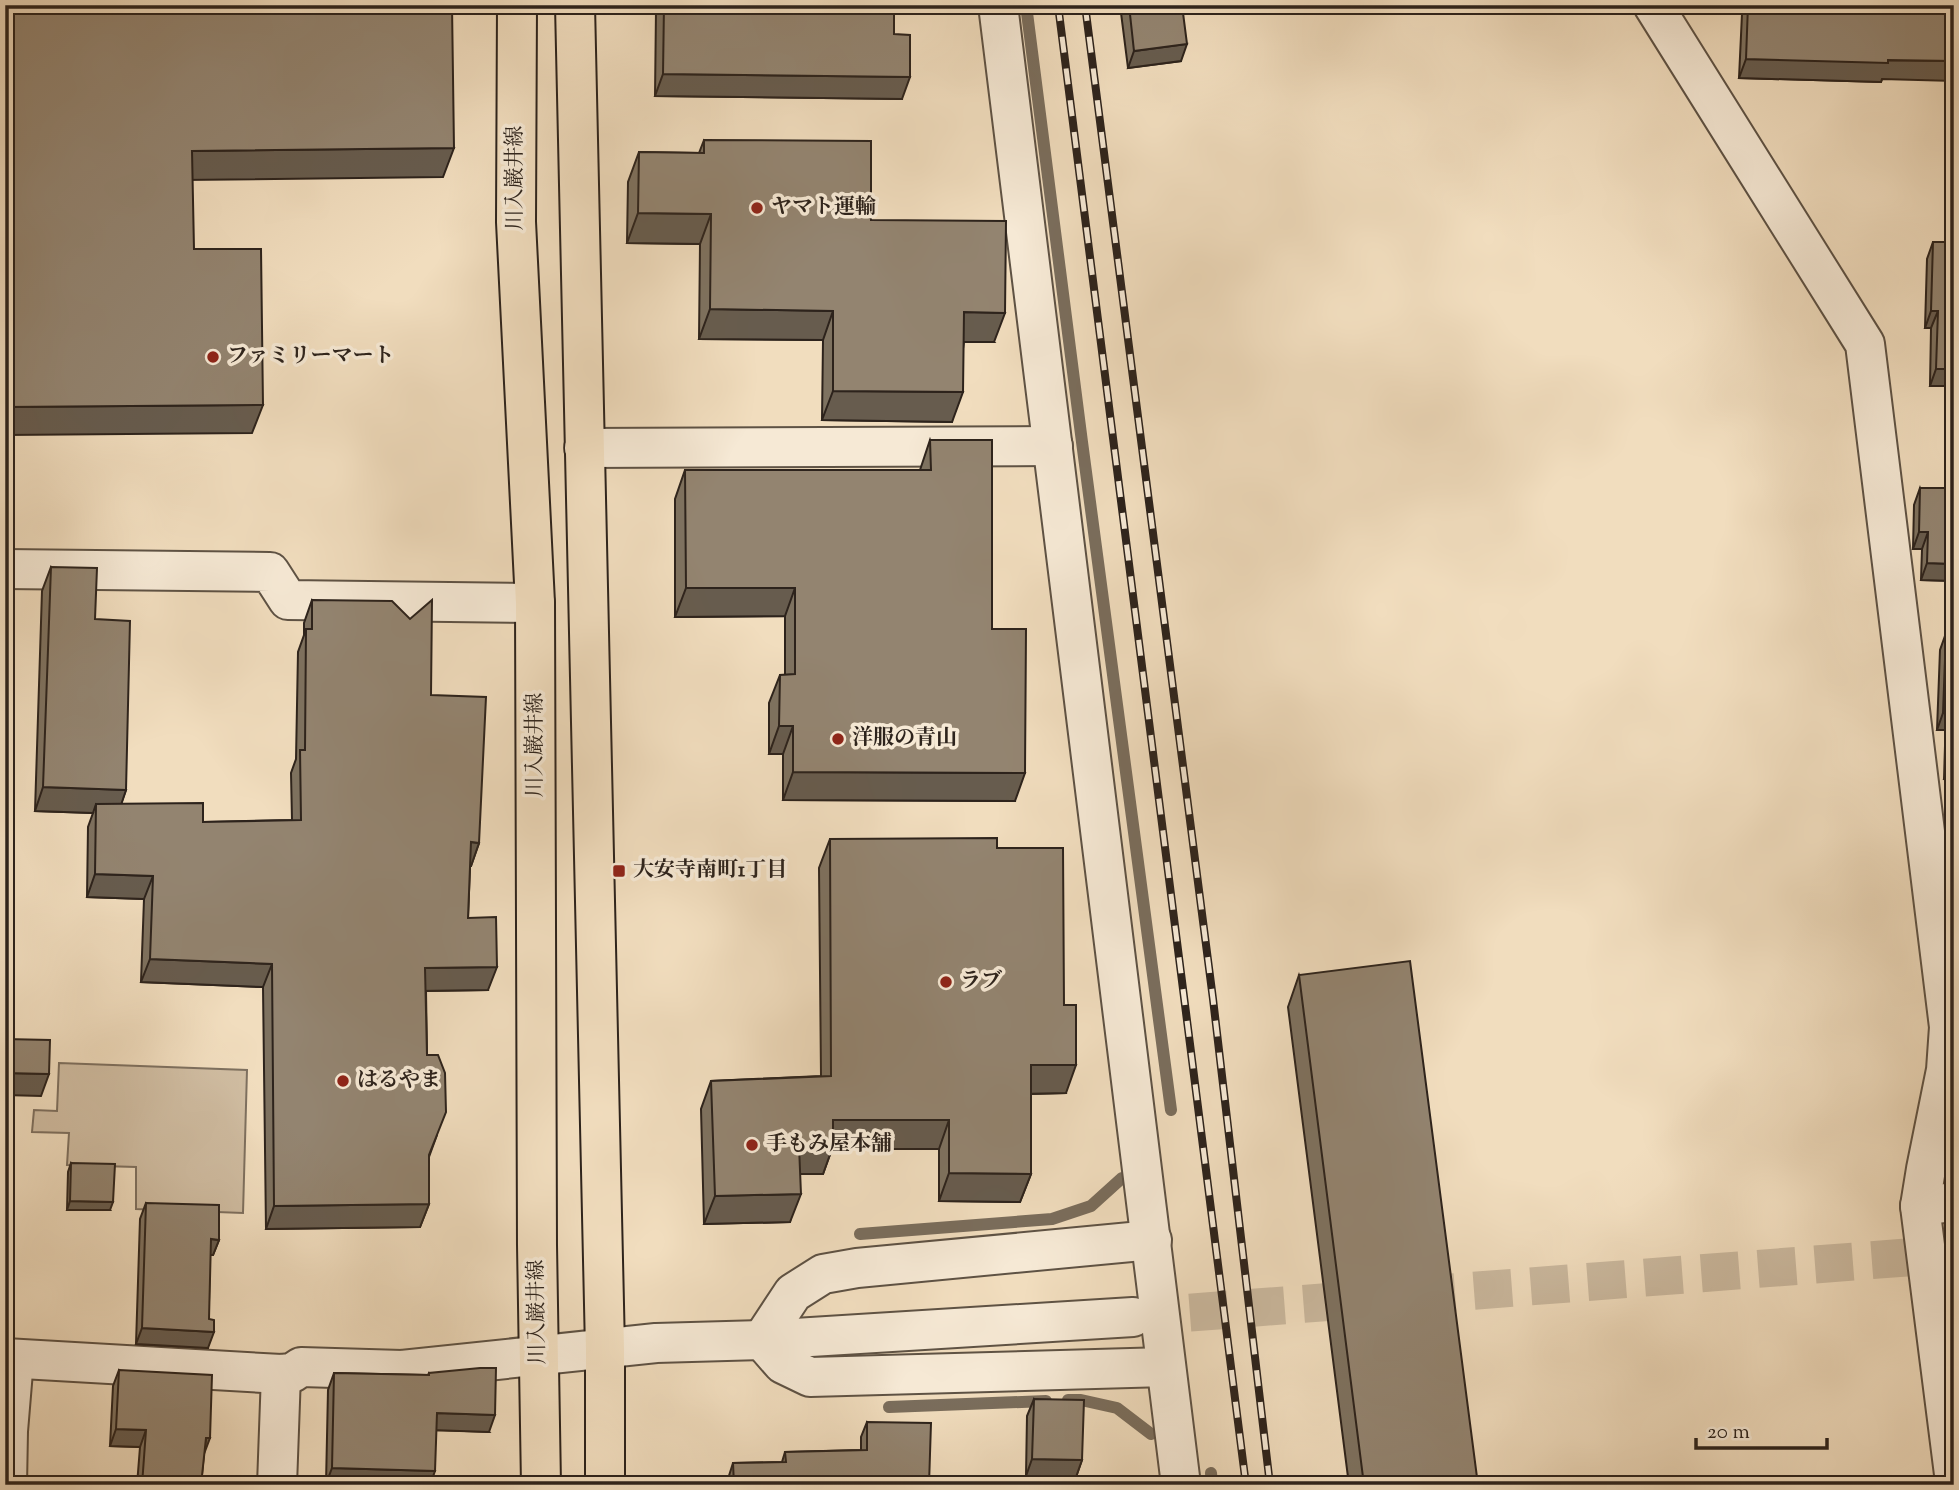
<svg xmlns="http://www.w3.org/2000/svg" width="1959" height="1490" viewBox="0 0 1959 1490" font-family="'Sorts Mill Goudy','Noto Serif JP',serif">
  <style>
    .green { fill: #d0bda2; stroke: #7e705f; stroke-width: 2 }
    .lines { fill: none; stroke-linecap: round; stroke-linejoin: round }
    .stream { stroke: #7a6d5c; stroke-width: 12 }
    .minor-tunnel { stroke: #cab89e; stroke-width: 38; stroke-dasharray: 38 19; stroke-linecap: butt }
    .minor-casing { stroke: #5e5244; stroke-width: 42 }
    .major-casing { stroke: #2d231c; stroke-width: 42 }
    .minor { stroke: #f6e9d5; stroke-width: 38 }
    .major { stroke: #f1ddbe; stroke-width: 38 }
    .rail-casing { stroke: #2d231c; stroke-width: 8 }
    .rail { stroke: #f6e9d5; stroke-width: 5; stroke-dasharray: 16; stroke-linecap: butt }
    .wall { fill: #7e7260; stroke: #2d231c; stroke-width: 2 }
    .shaded-wall { fill: #675c4e; stroke: #2d231c; stroke-width: 2 }
    .building { fill: #938470; stroke: #2d231c; stroke-width: 2 }
    .poi-dot { fill: #8f2418; stroke: #f6e9d5; stroke-width: 2.5 }
    .labels { text-anchor: middle; dominant-baseline: central; stroke-width: 7; stroke-linejoin: round; paint-order: stroke }
    .street-label { font-size: 21px; fill: #2d231c; stroke: #f6e9d5 }
    .poi-label { font-size: 21px; font-weight: bold; fill: #2d231c; stroke: #f6e9d5; text-anchor: start }
  </style>
  <rect width="100%" height="100%" fill="#f1ddbe"/>
  <filter id="stains"><feTurbulence type="fractalNoise" baseFrequency=".00286" numOctaves="4"/><feColorMatrix values="0 0 0 0 .2 0 0 0 0 .09 0 0 0 0 .02 0 0 0 .5 -.17"/></filter>
  <radialGradient id="worn" r=".72"><stop offset=".6" stop-color="#630" stop-opacity="0"/><stop offset="1" stop-color="#630" stop-opacity=".3"/></radialGradient>
  <polygon class="green" points="59,1063 247,1070 243,1213 136,1209 136,1167 67,1165 69,1133 32,1132 34,1110 57,1111"/>
  <g class="lines">
    <g class="stream">
      <polyline points="1026,5 1082,442 1171,1110"/>
      <polyline points="860,1234 1052,1219 1091,1206 1122,1178"/>
      <polyline points="1068,1400 1081,1400 1117,1408 1151,1434"/>
      <polyline points="889,1407 1046,1401"/>
      <polyline points="1211,1473 1212,1485"/>
    </g>
    <polyline class="minor-tunnel" points="1133,1317 1952,1254"/>
    <g class="minor-casing">
      <g id="minor">
        <polyline points="998,5 1181,1485"/>
        <polyline points="1653,5 1865,344 1949,1027 1946,1070 1926,1169 1920,1206 1954,1474"/>
        <polyline points="584,448 1053,446"/>
        <polyline points="5,569 270,572 288,600 535,603"/>
        <polyline points="1920,1206 1954,1202"/>
        <polyline points="762,1340 793,1293 823,1274 857,1268 1152,1240"/>
        <polyline points="762,1340 783,1364 810,1377 1166,1367"/>
        <polyline points="5,1358 281,1374 292,1373 301,1367 402,1370 656,1343 762,1340 1133,1317"/>
        <polyline points="7,1485 8,1431 14,1359"/>
        <polyline points="277,1485 281,1374"/>
      </g>
    </g>
    <g class="major-casing">
      <g id="major">
        <polyline points="517,5 516,222 535,603 537,1245 541,1485"/>
        <polyline points="575,5 605,1349 605,1485"/>
      </g>
    </g>
    <use href="#minor" class="minor"/>
    <use href="#major" class="major"/>
    <g class="rail-casing">
      <g id="rail">
        <polyline points="1058,5 1246,1485"/>
        <polyline points="1085,5 1213,999 1270,1485"/>
      </g>
    </g>
    <use href="#rail" class="rail"/>
  </g>
  <g class="wall">
    <polygon points="630,5 894,5 894,34 902,99 655,96 656,10 630,9"/>
    <polygon points="1120,5 1182,5 1181,61 1128,68"/>
    <polygon points="1745,5 1954,5 1882,79 1881,82 1739,78 1742,14"/>
    <polygon points="704,140 871,220 994,342 964,342 952,422 822,420 823,340 699,339 700,244 627,243 628,182 639,152 699,153"/>
    <polygon points="1933,242 1954,242 1954,386 1930,386 1931,328 1925,328 1927,259"/>
    <polygon points="930,440 992,629 1015,801 783,800 783,754 769,754 769,703 780,675 785,675 785,616 675,617 675,499 685,470 920,470"/>
    <polygon points="1920,488 1954,581 1921,580 1922,549 1913,549 1914,505"/>
    <polygon points="51,567 95,619 126,790 121,804 203,822 292,820 291,773 296,759 298,652 304,635 304,623 312,600 431,695 479,843 471,866 470,866 468,918 488,990 426,991 427,1055 437,1135 429,1157 429,1204 420,1227 266,1229 263,987 141,982 144,899 87,897 88,827 93,813 35,811 42,591"/>
    <polygon points="1946,633 1954,730 1937,730 1940,650"/>
    <polygon points="1948,737 1954,780 1944,779 1945,746"/>
    <polygon points="830,839 997,848 1066,1093 1031,1094 1031,1174 1020,1202 939,1201 939,1149 832,1149 823,1174 800,1174 790,1222 704,1224 701,1109 711,1081 821,1076 819,868"/>
    <polygon points="1299,975 1478,1485 1349,1485 1288,1007"/>
    <polygon points="71,1163 110,1210 67,1210 68,1172"/>
    <polygon points="146,1203 219,1240 213,1255 210,1255 208,1348 136,1344 140,1219"/>
    <polygon points="119,1370 204,1454 201,1485 137,1485 140,1447 110,1446 113,1386"/>
    <polygon points="334,1373 428,1375 429,1373 489,1432 436,1430 433,1477 485,1485 326,1484 328,1390"/>
    <polygon points="1034,1399 1082,1460 1076,1477 1026,1476 1027,1416"/>
    <polygon points="867,1422 929,1485 728,1485 728,1479 733,1463 782,1462 785,1452 861,1450 861,1437"/>
  </g>
  <g class="shaded-wall">
    <polygon points="631,5 658,5 656,10 630,9"/>
    <polygon points="1187,44 1181,61 1128,68 1134,51"/>
    <polygon points="1746,59 1954,61 1954,81 1882,79 1881,82 1739,78"/>
    <polygon points="663,74 910,77 902,99 655,96"/>
    <polygon points="454,148 443,177 182,180 192,151"/>
    <polygon points="638,213 711,214 700,244 627,243"/>
    <polygon points="710,309 833,311 823,340 699,339"/>
    <polygon points="1931,311 1938,311 1931,328 1925,328"/>
    <polygon points="964,312 1005,313 994,342 954,342"/>
    <polygon points="1936,369 1954,369 1954,386 1930,386"/>
    <polygon points="833,391 963,392 952,422 822,420"/>
    <polygon points="263,405 252,433 5,435 5,407"/>
    <polygon points="1919,532 1928,532 1922,549 1913,549"/>
    <polygon points="1927,563 1954,564 1954,581 1921,580"/>
    <polygon points="686,588 795,588 785,616 675,617"/>
    <polygon points="1943,713 1954,713 1954,730 1937,730"/>
    <polygon points="779,726 793,726 783,754 769,754"/>
    <polygon points="1947,771 1954,771 1954,780 1944,779"/>
    <polygon points="793,772 1025,773 1015,801 783,800"/>
    <polygon points="43,787 126,790 118,814 96,804 93,813 35,811"/>
    <polygon points="471,842 479,843 471,866 462,865"/>
    <polygon points="95,874 153,876 144,899 87,897"/>
    <polygon points="150,959 272,964 263,987 141,982"/>
    <polygon points="497,967 488,990 417,991 425,968"/>
    <polygon points="1031,1065 1076,1065 1066,1093 1021,1094"/>
    <polygon points="5,1073 49,1074 41,1096 5,1095"/>
    <polygon points="833,1120 949,1120 939,1149 832,1149 823,1174 789,1174 799,1146"/>
    <polygon points="949,1173 1031,1174 1020,1202 939,1201"/>
    <polygon points="801,1194 790,1222 704,1224 715,1196"/>
    <polygon points="70,1201 113,1202 110,1210 67,1210"/>
    <polygon points="429,1204 420,1227 266,1229 274,1206"/>
    <polygon points="211,1239 219,1240 213,1255 205,1255"/>
    <polygon points="142,1328 214,1332 208,1348 136,1344"/>
    <polygon points="437,1413 495,1415 489,1432 431,1430"/>
    <polygon points="116,1429 146,1430 140,1447 110,1446"/>
    <polygon points="206,1438 210,1438 204,1454"/>
    <polygon points="1032,1459 1082,1460 1076,1477 1026,1476"/>
    <polygon points="332,1468 435,1471 430,1485 425,1477 422,1485 326,1484"/>
  </g>
  <g class="building">
    <polygon points="5,5 452,5 454,148 192,151 194,249 261,249 263,405 5,407"/>
    <polygon points="664,5 894,5 894,34 910,35 910,77 663,74"/>
    <polygon points="1129,5 1182,5 1187,44 1134,51"/>
    <polygon points="1748,5 1954,5 1954,61 1888,60 1888,63 1746,59"/>
    <polygon points="704,140 871,141 871,220 1006,221 1005,313 964,312 963,392 833,391 833,311 710,309 711,214 638,213 639,152 704,153"/>
    <polygon points="1933,242 1954,242 1954,369 1936,369 1938,311 1931,311"/>
    <polygon points="930,440 992,440 992,629 1026,629 1025,773 793,772 793,726 779,726 780,675 795,674 795,588 686,588 685,470 931,470"/>
    <polygon points="1920,488 1954,488 1954,564 1927,563 1928,532 1919,532"/>
    <polygon points="51,567 97,568 95,619 130,621 126,790 43,787"/>
    <polygon points="312,600 392,601 410,619 432,600 431,695 486,697 479,843 471,842 468,918 496,917 497,967 425,968 427,1055 438,1055 445,1073 446,1112 429,1155 429,1204 274,1206 272,964 150,959 153,876 95,874 96,804 203,803 203,822 301,820 300,750 305,750 306,629 312,629"/>
    <polygon points="1946,633 1954,634 1954,713 1943,713"/>
    <polygon points="1948,737 1954,737 1954,771 1947,771"/>
    <polygon points="997,838 997,848 1063,848 1064,1005 1076,1005 1076,1065 1031,1065 1031,1174 949,1173 949,1120 833,1120 833,1146 799,1146 801,1194 715,1196 711,1081 831,1076 830,839"/>
    <polygon points="1410,961 1478,1485 1364,1485 1299,975"/>
    <polygon points="5,1039 50,1040 49,1074 5,1073"/>
    <polygon points="71,1163 115,1164 113,1202 70,1201"/>
    <polygon points="146,1203 219,1205 219,1240 211,1239 209,1319 214,1320 214,1332 142,1328"/>
    <polygon points="480,1368 496,1368 495,1415 437,1413 435,1471 332,1468 334,1373 429,1375 429,1373"/>
    <polygon points="119,1370 212,1375 210,1438 206,1438 201,1485 142,1485 146,1430 116,1429"/>
    <polygon points="1034,1399 1084,1400 1082,1460 1032,1459"/>
    <polygon points="867,1422 931,1423 929,1485 734,1485 733,1463 786,1462 785,1452 867,1450"/>
    <polygon points="425,1477 485,1478 485,1485 425,1485"/>
  </g>
  <g class="poi-dot">
    <circle cx="757" cy="208" r="7"/>
    <circle cx="213" cy="357" r="7"/>
    <circle cx="838" cy="739" r="7"/>
    <rect x="612" y="864" width="14" height="14" rx="3.5"/>
    <circle cx="946" cy="982" r="7"/>
    <circle cx="343" cy="1081" r="7"/>
    <circle cx="752" cy="1145" r="7"/>
  </g>
  <g class="labels">
    <g class="street-label">
      <text transform="translate(516 178) rotate(-90)">川入巌井線</text>
      <text transform="translate(536 745) rotate(-90)">川入巌井線</text>
      <text transform="translate(538 1312) rotate(-91)">川入巌井線</text>
    </g>
    <g class="poi-label">
      <text x="771" y="208">ヤマト運輸</text>
      <text x="227" y="357">ファミリーマート</text>
      <text x="852" y="739">洋服の青山</text>
      <text x="633" y="871">大安寺南町1丁目</text>
      <text x="960" y="982">ラブ</text>
      <text x="357" y="1081">はるやま</text>
      <text x="766" y="1145">手もみ屋本舗</text>
    </g>
  </g>
  <rect width="1959" height="1490" fill="none" stroke="#f1ddbe" stroke-width="28"/>
  <rect x="7" y="7" width="1945" height="1476" fill="none" stroke="#2d231c" stroke-width="3.5"/>
  <rect x="14" y="14" width="1931" height="1462" fill="none" stroke="#2d231c" stroke-width="2"/>
  <path d="M1696 1438v10h131v-10" fill="none" stroke="#2d231c" stroke-width="3.5"/>
  <text x="1707" y="1438" font-size="21" fill="#2d231c" stroke="#f6e9d5" stroke-width="5" paint-order="stroke">20 m</text>
  <rect width="100%" height="100%" filter="url(#stains)"/>
  <rect width="100%" height="100%" fill="url(#worn)"/>
</svg>
